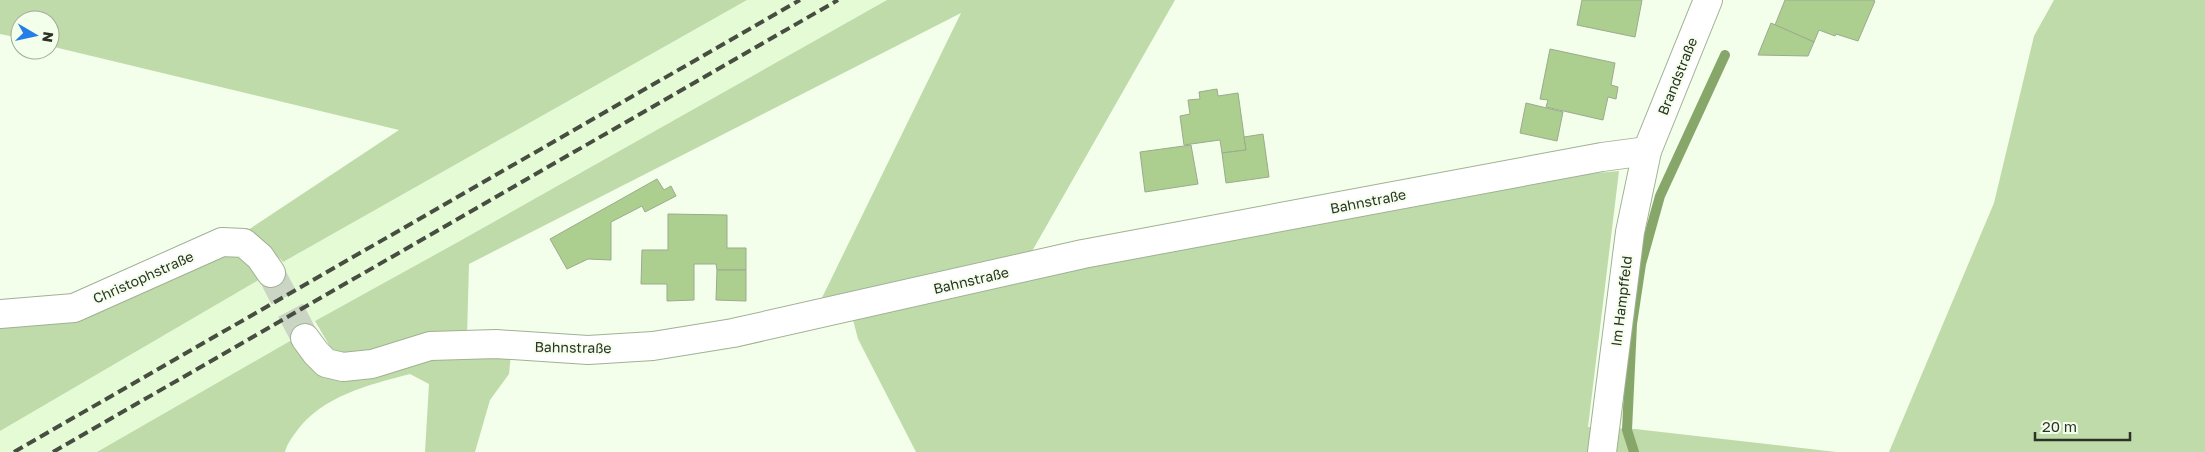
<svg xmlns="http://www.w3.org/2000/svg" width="2205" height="452" viewBox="0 0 2205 452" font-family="'Golos Text',sans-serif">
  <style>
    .built { fill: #e5fbd5 }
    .green { fill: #bfdba9 }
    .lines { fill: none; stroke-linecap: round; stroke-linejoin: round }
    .stream { stroke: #86a769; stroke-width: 10 }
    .building { fill: #accf8f; stroke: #9bab8e }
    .street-tunnel { stroke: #cbd5c4; stroke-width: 28; stroke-dasharray: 28 14; stroke-linecap: butt }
    .street-casing { stroke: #a0b194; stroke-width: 30 }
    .street { stroke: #fff; stroke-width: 28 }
    .rail { stroke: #474d41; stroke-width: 4; stroke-dasharray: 10 5; stroke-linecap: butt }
    .labels { text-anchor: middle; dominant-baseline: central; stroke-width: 4; stroke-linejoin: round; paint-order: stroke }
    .street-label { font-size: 14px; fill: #2c3227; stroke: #f3feeb }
  </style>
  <rect width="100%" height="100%" fill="#f3feeb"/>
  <polygon class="built" points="747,0 887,0 458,242 315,321 297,337 97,452 0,452 0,431 262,278 283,262"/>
  <g class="green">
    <polygon points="0,0 747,0 283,262 265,244 242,234 399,130 50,46 50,20 20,20 20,38 0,34"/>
    <polygon points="887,0 1175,0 1031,253 817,308 961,13 469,264 467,336 349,357 332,350 315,321 458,242"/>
    <polygon points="2054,0 2205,0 2205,452 1889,452 1994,203 2034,36"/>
    <polygon points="1619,171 1588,427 1635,429 1836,452 916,452 858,339 852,316 1085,262 1531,179"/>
    <polygon points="224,249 242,251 262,278 0,431 0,318"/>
    <path d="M 297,337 L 309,354 L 511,354 L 509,374 L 490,400 L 475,452 L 425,452 L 429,384 L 410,374 C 368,385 322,396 296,432 C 291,439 287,444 285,452 L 97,452 Z"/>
  </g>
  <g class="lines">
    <polyline class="stream" points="1634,452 1627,430 1632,324 1641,264 1660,196 1725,55"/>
  </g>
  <g class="building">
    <polygon points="1582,0 1642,0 1635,37 1577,25"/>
    <polygon points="1785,0 1873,0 1875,1 1858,41 1836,34 1835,36 1819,30 1814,42 1775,25"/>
    <polygon points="1771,23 1814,42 1808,56 1758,55"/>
    <polygon points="1550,49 1615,63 1611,85 1618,87 1616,99 1608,97 1603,120 1546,107 1548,100 1540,99"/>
    <polygon points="1217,89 1218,96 1238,93 1246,150 1222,153 1220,140 1184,145 1180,116 1190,114 1188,100 1200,99 1199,92"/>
    <polygon points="1526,103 1563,112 1557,141 1520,133"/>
    <polygon points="1263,134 1269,177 1226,183 1222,153 1246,150 1244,137"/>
    <polygon points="1191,145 1198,184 1145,192 1140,152"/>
    <polygon points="657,179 664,190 671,186 676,196 645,212 642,206 611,222 611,260 588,259 567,269 550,239"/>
    <polygon points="668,214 727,215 727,248 746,248 746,270 717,270 716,264 694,264 694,300 667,301 667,284 641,284 642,250 668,250"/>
    <polygon points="717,270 746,270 746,301 716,300"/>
  </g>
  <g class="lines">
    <polyline class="street-tunnel" points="271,273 305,338"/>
    <g class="street-casing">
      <g id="street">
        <polyline points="0,314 74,308 222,242 244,243 260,257 271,273"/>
        <polyline points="305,338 316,353 326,363 343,367 372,364 430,346 496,344 588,350 653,346 733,333 1083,254 1602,157 1647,151"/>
        <polyline points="1602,452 1630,232 1647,151 1708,0"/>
      </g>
    </g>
    <use href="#street" class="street"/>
    <g class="rail">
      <polyline points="14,452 800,0"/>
      <polyline points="53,452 838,0"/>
    </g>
  </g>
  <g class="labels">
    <g class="street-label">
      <text transform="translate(1677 76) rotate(-68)">Brandstraße</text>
      <text transform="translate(1368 201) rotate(-11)">Bahnstraße</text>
      <text transform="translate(143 277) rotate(-24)">Christophstraße</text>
      <text transform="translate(971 280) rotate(-13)">Bahnstraße</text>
      <text transform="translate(1621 301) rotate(-83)">Im Hampffeld</text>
      <text transform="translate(573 347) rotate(1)">Bahnstraße</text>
    </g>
  </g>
  <g transform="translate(35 35) rotate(99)"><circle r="24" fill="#f3feeb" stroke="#a3ac9d"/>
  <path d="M0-4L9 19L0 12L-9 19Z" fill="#277ee8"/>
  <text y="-8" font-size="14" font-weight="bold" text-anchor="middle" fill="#2c3227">N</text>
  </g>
  <path d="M2035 432v8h95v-8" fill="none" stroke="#2c3227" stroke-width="2.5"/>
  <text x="2042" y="432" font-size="15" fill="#2c3227" stroke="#f3feeb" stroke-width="4" paint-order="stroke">20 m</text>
</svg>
